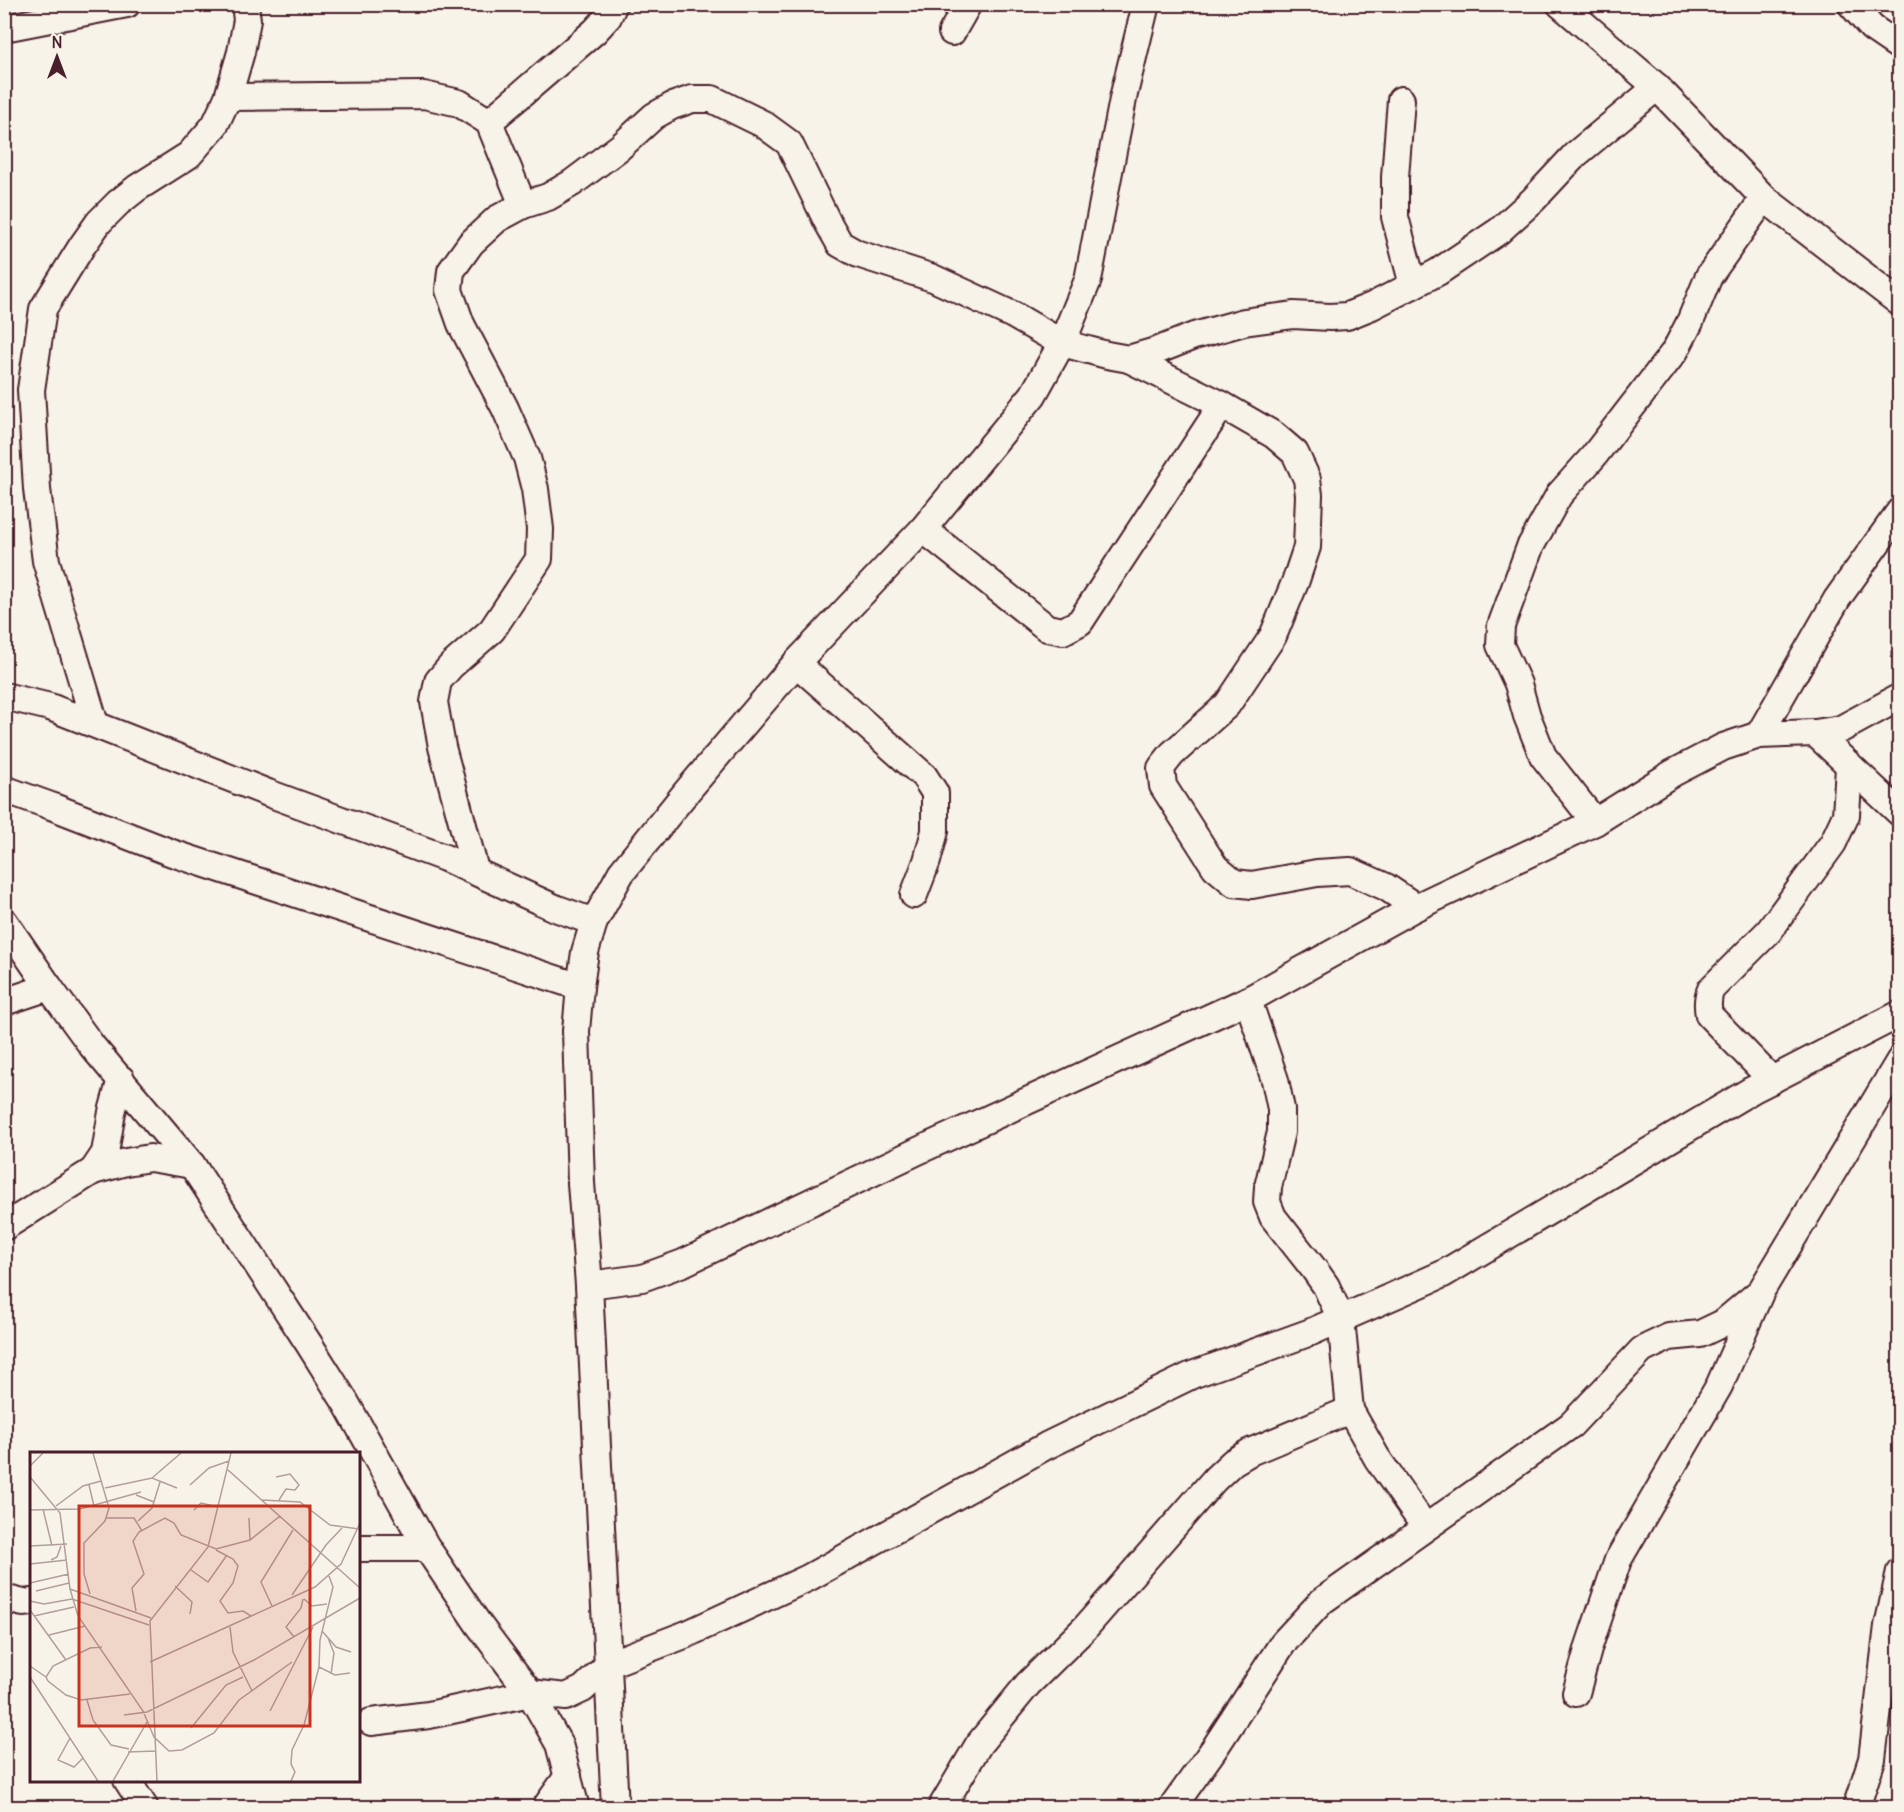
<svg xmlns="http://www.w3.org/2000/svg" width="1904" height="1812" viewBox="0 0 1904 1812" font-family="Delius,sans-serif">
  <style>
    .lines { fill: none; stroke-linecap: round; stroke-linejoin: round }
    .minor-casing { stroke: #4a1f2b; stroke-width: 30 }
    .minor { stroke: #f7f3e8; stroke-width: 26 }
    .inset-road { fill: none; stroke: #b29e9c; stroke-width: 1.5 }
    .view { fill: #c8321e; fill-opacity: 0.15; stroke: #c8321e; stroke-width: 3 }
    .inset-edge { fill: none; stroke: #4a1f2b; stroke-width: 3 }
  </style>
  <rect width="100%" height="100%" fill="#f7f3e8"/>
  <filter id="ink" filterUnits="userSpaceOnUse"><feTurbulence type="fractalNoise" baseFrequency=".0167" numOctaves="2"/><feDisplacementMap in="SourceGraphic" scale="12" xChannelSelector="R" yChannelSelector="G"/><feConvolveMatrix kernelMatrix="1 2 1 2 8 2 1 2 1" color-interpolation-filters="sRGB"/></filter>
  <g filter="url(#ink)">
    <g class="lines">
      <g class="minor-casing">
        <g id="minor">
          <polyline points="1560,4 1657,87 1764,198 1900,303"/>
          <polyline points="1851,4 1872,28 1900,47"/>
          <polyline points="4,28 127,4"/>
          <polyline points="952,32 968,4"/>
          <polyline points="228,97 424,95 459,103 489,122 523,205"/>
          <polyline points="1401,100 1395,177 1395,217 1413,285"/>
          <polyline points="489,122 595,31 608,17 614,4"/>
          <polyline points="1129,359 1222,405 1274,435 1295,453 1307,479 1309,495 1307,547 1296,580 1273,636 1227,705 1172,754 1161,768 1163,786 1215,867 1234,883 1252,885 1317,873 1350,871 1386,887 1416,907"/>
          <polyline points="923,529 1047,628 1063,631 1080,622 1222,405"/>
          <polyline points="796,663 924,776 935,793 935,831 927,861 914,895"/>
          <polyline points="4,696 50,707 268,793 445,858 555,908 594,922"/>
          <polyline points="95,724 46,561 37,489 31,390 43,309 82,246 99,222 118,203 137,188 189,155 215,125 228,97 241,52 247,20 245,4"/>
          <polyline points="1815,733 1900,813"/>
          <polyline points="1759,735 1837,599 1900,511"/>
          <polyline points="4,789 51,806 172,853 580,987"/>
          <polyline points="1595,822 1543,756 1527,716 1518,684 1500,645 1501,626 1530,547 1559,495 1593,457 1675,351 1690,322 1709,276 1764,198"/>
          <polyline points="475,870 442,747 434,702 438,681 451,666 492,630 539,559 540,529 535,489 527,458 505,408 461,324 449,290 451,271 471,243 497,219 523,205 548,197 572,183 620,147 654,116 672,106 692,99 712,99 763,124 789,143 827,221 840,244 858,254 933,278 1013,315 1062,343 1107,355 1129,359 1156,351 1194,336 1244,322 1293,315 1330,317 1347,316 1372,306 1413,285 1438,272 1499,231 1533,200 1575,155 1657,87"/>
          <polyline points="4,921 49,987 92,1046 192,1165 309,1344 346,1403 427,1548 479,1625 530,1693 559,1744 576,1808"/>
          <polyline points="1248,1000 1275,1080 1281,1109 1281,1132 1268,1187 1267,1202 1273,1217 1314,1269 1326,1286 1341,1319 1350,1410 1377,1458 1425,1527"/>
          <polyline points="4,1002 49,987"/>
          <path d="M 1772,1080 L 1709,1015 C 1707,1005 1707,998 1711,989 L 1769,931 L 1833,843 L 1846,815 L 1849,767"/>
          <polyline points="93,1171 105,1153 112,1112 121,1079"/>
          <polyline points="4,1227 93,1171 126,1162 150,1158 192,1165"/>
          <polyline points="589,1285 642,1278 683,1263 920,1150 1248,1000 1416,907 1595,822 1673,773 1723,747 1759,735 1815,733 1841,729 1900,697"/>
          <polyline points="358,1548 427,1548"/>
          <polyline points="4,1598 23,1603 32,1602"/>
          <polyline points="1576,1693 1589,1646 1618,1560 1719,1386 1761,1291 1900,1060"/>
          <polyline points="371,1722 429,1715 530,1693 566,1697 583,1689 609,1664 687,1634 808,1578 1046,1446 1192,1375 1311,1332 1443,1274 1752,1090 1900,1014"/>
          <polyline points="127,1780 145,1808"/>
          <polyline points="545,1808 568,1776"/>
          <polyline points="615,1808 589,1285 581,1183 576,1031 580,987 585,952 594,922 621,873 688,790 796,663 923,529 1033,395 1062,343 1088,280 1124,94 1146,4"/>
          <polyline points="941,1808 979,1744 1028,1684 1085,1628 1215,1479 1233,1462 1250,1452 1350,1410"/>
          <polyline points="1172,1808 1214,1749 1283,1643 1322,1601 1571,1425 1642,1350 1669,1337 1700,1334 1723,1323 1761,1291"/>
          <polyline points="1856,1808 1872,1759 1888,1626 1900,1571"/>
        </g>
      </g>
      <use href="#minor" class="minor"/>
    </g>
  </g>
  <g transform="translate(30 1452)">
    <rect width="330" height="330" fill="#f7f3e8"/>
    <path class="inset-road" d="M 0,14 L 13,1M 198,18 L 330,136M 0,25 L 30,61 L 40,137 L 48,164 L 113,259 L 124,285 L 139,299 L 152,298 L 184,281 L 209,248 L 262,210M 246,25 L 260,22 L 269,33 L 265,38 L 256,37 L 249,48M 122,26 L 151,1M 59,33 L 64,54M 160,33 L 179,16 L 199,9M 75,36 L 122,26 L 147,36M 106,43 L 124,50M 232,48 L 270,50 L 300,73 L 329,77M 26,54 L 53,34 L 71,29M 13,57 L 22,94M 0,58 L 50,57 L 111,40M 164,58 L 171,51 L 188,55M 76,66 L 104,66 L 112,79M 219,66 L 220,88M 108,69 L 122,56 L 130,30M 0,94 L 37,92M 186,98 L 203,107 L 208,114 L 203,131 L 190,149 L 198,161 L 213,159 L 221,164M 21,108 L 27,105 L 31,94M 0,112 L 37,108M 161,118 L 178,130 L 197,103M 0,131 L 39,122M 145,134 L 162,150 L 160,162M 40,137 L 121,166M 6,139 L 39,131M 60,142 L 54,122 L 54,91 L 75,69 L 79,56 L 63,1M 262,143 L 296,93 L 312,76M 274,147 L 282,154 L 297,152M 0,149 L 14,152 L 42,147 L 119,173M 242,154 L 231,130 L 263,78M 0,158 L 36,208M 106,159 L 102,136 L 114,122 L 103,89 L 109,80 L 135,66 L 144,71 L 151,83 L 186,97 L 220,88 L 250,64M 4,164 L 44,155M 200,175 L 203,200 L 222,239M 292,179 L 306,195 L 321,200M 19,183 L 55,174M 264,185 L 256,175 L 271,156 L 273,147M 298,186 L 304,201 L 301,222M 72,195 L 60,196 L 23,214 L 16,225 L 18,229 L 36,243 L 51,248 L 100,242M 120,210 L 285,135 L 311,112 L 330,71M 0,214 L 16,225M 289,215 L 305,223 L 320,221M 0,225 L 68,329M 57,248 L 63,268 L 81,293 L 99,297M 240,259 L 283,175M 94,263 L 117,260 L 224,208 L 330,146M 161,276 L 196,233 L 213,225M 40,286 L 28,308 L 44,315 L 53,306M 98,300 L 125,299M 83,329 L 117,270M 127,329 L 120,169 L 178,95 L 201,1M 261,329 L 265,320 L 261,312 L 262,298 L 274,273 L 289,215 L 290,188 L 303,135 L 299,124"/>
    <path class="view" d="M 49,54 L 280,54 L 280,274 L 49,274 Z"/>
    <rect width="330" height="330" class="inset-edge"/>
  </g>
  <rect width="1904" height="1812" fill="none" stroke="#f7f3e8" stroke-width="24"/>
  <rect x="12" y="12" width="1880" height="1788" fill="none" stroke="#4a1f2b" stroke-width="2" filter="url(#ink)"/>
  <g transform="translate(57 57)" stroke="#f7f3e8" stroke-width="4.5" paint-order="stroke">
  <path d="M0-4.5L10 22L0 15L-10 22Z" fill="#4a1f2b"/>
  <text y="-9" font-size="16" font-weight="bold" text-anchor="middle" fill="#4a1f2b">N</text>
  </g>
</svg>
